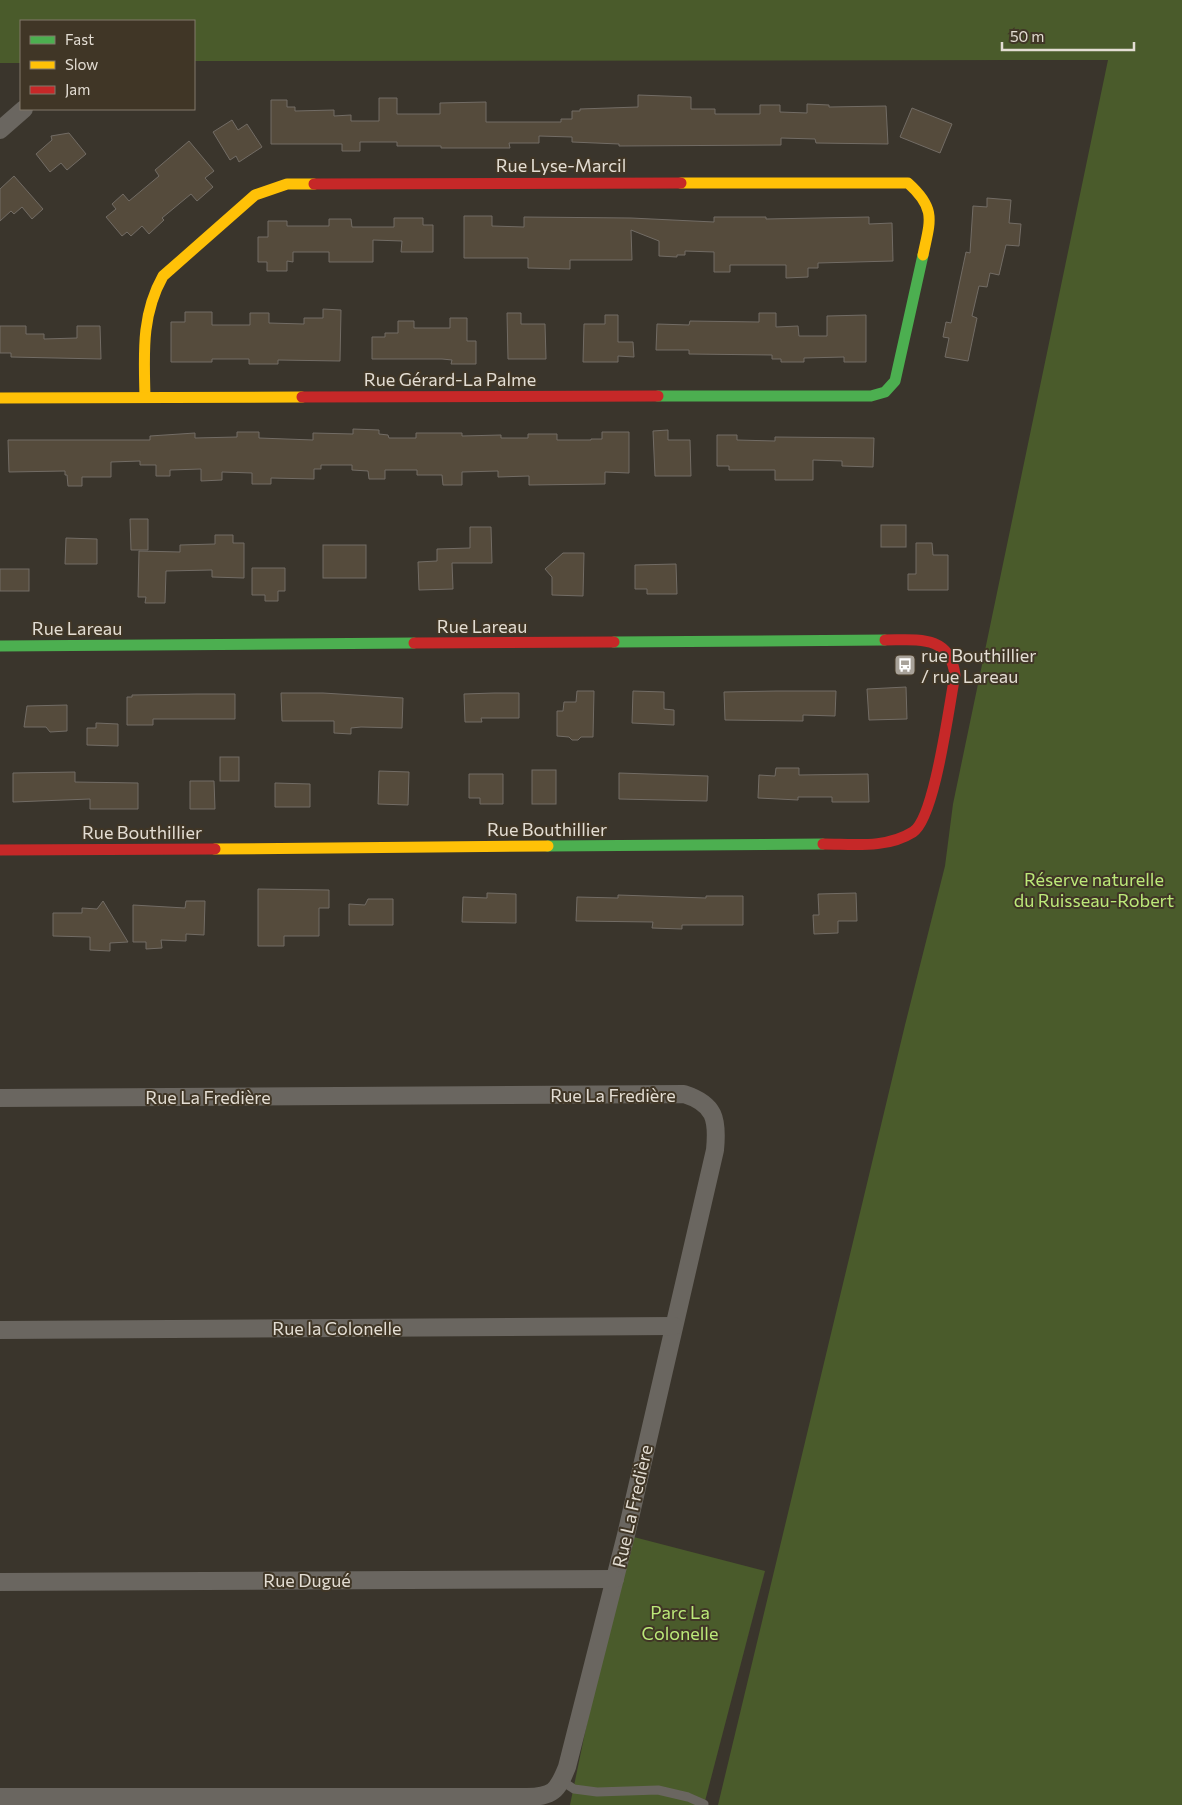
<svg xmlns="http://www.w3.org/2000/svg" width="1182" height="1805" viewBox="0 0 1182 1805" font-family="Commissioner,sans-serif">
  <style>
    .green { fill: #4a5b2b }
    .building { fill: #554b3c; stroke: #726c65 }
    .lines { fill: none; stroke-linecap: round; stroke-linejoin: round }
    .lane { stroke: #6a6660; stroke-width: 9 }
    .street { stroke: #6a6660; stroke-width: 18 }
    .fast { stroke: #4caf50; stroke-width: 11 }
    .slow { stroke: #ffc107; stroke-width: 11 }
    .jam { stroke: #c62828; stroke-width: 11 }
    .labels { text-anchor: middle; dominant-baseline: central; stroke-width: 4; stroke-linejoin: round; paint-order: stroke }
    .street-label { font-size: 18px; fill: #e3ddd3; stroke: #403626 }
    .poi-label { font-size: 18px; fill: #e3ddd3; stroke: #403626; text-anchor: start }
    .park-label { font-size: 18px; fill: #bce979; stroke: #403626 }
  </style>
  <rect width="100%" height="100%" fill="#3a352c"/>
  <g class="green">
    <polygon points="0,0 1182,0 1182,1805 718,1805 905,1025 945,866 953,804 1108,60 194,61 194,21 21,21 21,63 0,63"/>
    <polygon points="626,1535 765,1571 704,1805 570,1805"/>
  </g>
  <g class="building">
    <polygon points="638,95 691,97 691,109 715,109 715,114 760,114 760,105 780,105 780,112 807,113 807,104 829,105 829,107 886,106 888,144 816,143 815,139 781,138 781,145 619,146 619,144 572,142 572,137 539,136 539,143 509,143 510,148 441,148 441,146 397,146 397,142 360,142 360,151 342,151 342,144 271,144 271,100 287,100 287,107 295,107 295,111 334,110 334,116 351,115 351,121 379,121 379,98 397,98 397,114 440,114 440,103 486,102 486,122 561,122 561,119 572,119 572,111 580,111 580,109 638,107"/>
    <polygon points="912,108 952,124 940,153 900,137"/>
    <polygon points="232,120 238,130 247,124 262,147 239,162 236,156 230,160 213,132"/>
    <polygon points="69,133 86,154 67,170 61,163 50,172 36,154 52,140 51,136"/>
    <polygon points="189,141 214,171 205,178 213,187 197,201 191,194 162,218 164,220 149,234 142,226 131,236 127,232 122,236 106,217 116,209 112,204 123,194 129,201 159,176 155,170"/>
    <polygon points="14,176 43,209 32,219 22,207 14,214 11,211 0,221 0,189"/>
    <polygon points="987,198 1011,200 1009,223 1021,224 1019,246 1006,245 999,275 990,273 987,287 979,286 972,316 977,318 968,361 945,357 949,338 943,337 946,322 951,323 966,252 970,253 973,206 987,207"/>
    <polygon points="464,216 492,216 492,226 524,227 524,217 631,218 714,222 714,217 766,217 766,219 869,217 869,224 892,223 893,261 818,263 818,268 808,268 808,277 786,278 786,265 730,265 730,272 714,272 714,252 685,251 685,255 677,255 677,257 659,256 659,241 631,230 632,260 570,260 570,269 528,268 528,258 464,258"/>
    <polygon points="394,218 423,218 423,225 433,225 433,252 401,252 402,241 373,240 373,262 329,262 329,252 293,252 293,262 287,261 287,271 267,271 267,262 258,262 258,237 268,237 268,221 287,221 287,226 329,226 329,219 351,219 352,227 394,227"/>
    <polygon points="323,309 341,310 340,361 278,360 278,364 249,364 249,359 212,359 212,362 171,362 171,322 185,322 185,312 212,312 212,325 250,325 250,313 269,313 269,323 304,324 304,318 323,318"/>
    <polygon points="507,313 521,313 521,324 545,324 546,359 508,359"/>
    <polygon points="759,313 776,313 776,327 798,326 799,336 827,336 827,316 866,315 866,362 844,362 844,357 804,358 804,362 781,362 781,359 772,359 772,355 689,354 689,350 656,350 657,324 689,325 690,321 759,322"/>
    <polygon points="605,315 618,315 618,342 633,342 634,357 618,356 618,362 583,362 584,324 605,324"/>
    <polygon points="450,318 467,318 467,341 476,341 476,364 451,364 452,360 442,359 372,359 372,337 385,337 385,333 398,333 398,321 414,321 414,328 450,328"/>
    <polygon points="0,326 26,326 26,334 44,334 44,339 77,338 77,326 100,326 101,359 11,357 11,353 0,353"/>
    <polygon points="353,429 379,430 379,434 388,435 389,438 416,438 416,433 462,433 462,436 501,435 501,438 528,438 528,434 557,434 557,440 591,440 591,439 602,439 602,432 629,432 629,473 605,472 605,484 529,485 529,476 498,477 498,471 462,472 462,485 443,485 442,475 417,475 417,470 385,470 385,479 369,479 368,471 352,470 352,465 321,465 321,469 314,469 314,479 271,478 271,484 252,484 252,473 222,472 222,480 201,481 201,469 170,470 170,476 156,476 156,465 140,465 140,461 111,462 111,477 82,477 82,486 68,486 67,475 65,475 65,471 9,472 8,440 150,440 150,436 195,433 195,438 237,437 237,432 259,432 259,438 313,440 313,433 353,434"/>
    <polygon points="668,430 668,440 690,440 691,476 655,476 653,431"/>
    <polygon points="717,435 737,435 737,440 775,441 775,437 874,438 873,467 842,466 842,461 813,460 813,480 775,480 775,470 729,470 729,466 717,466"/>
    <polygon points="130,519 148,519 148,550 131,550"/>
    <rect x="881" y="525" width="25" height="22"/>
    <polygon points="470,527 491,527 492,563 452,563 453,589 419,590 418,562 437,561 437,549 470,548"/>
    <polygon points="215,535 233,535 233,543 244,543 244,578 212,577 212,570 166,571 165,603 145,603 146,597 138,597 139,551 180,552 180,545 215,544"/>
    <polygon points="66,538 97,539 97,564 65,564"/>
    <polygon points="916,543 932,543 933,555 948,555 948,590 908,590 908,574 916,574"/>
    <rect x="323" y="545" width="43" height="33"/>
    <polygon points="563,553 584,553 583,596 552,595 552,577 545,569"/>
    <polygon points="676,564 677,594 647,594 647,589 635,589 635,565"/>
    <polygon points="252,568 285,568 285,591 278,591 278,601 265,601 265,595 252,595"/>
    <rect x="0" y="569" width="29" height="22"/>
    <polygon points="906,687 907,719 869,720 867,689"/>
    <polygon points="577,691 594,691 593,737 581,737 578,740 572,740 569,737 557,736 557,711 563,711 564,702 576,702"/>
    <polygon points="633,691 664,692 664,709 674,710 674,725 632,723"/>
    <polygon points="776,691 836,691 835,716 803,715 803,721 725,720 724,692"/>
    <polygon points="281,693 323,693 403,698 402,728 361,727 351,728 351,734 334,733 334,721 282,721"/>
    <polygon points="494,693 519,693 519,718 481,718 482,722 465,722 464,694"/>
    <polygon points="196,694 235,694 235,719 153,719 153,725 127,725 127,697 132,697 132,695"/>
    <polygon points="67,705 67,731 50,732 46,727 24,727 27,706"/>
    <polygon points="96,723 118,724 118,746 87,745 87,728 96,728"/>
    <rect x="220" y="757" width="19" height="24"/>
    <polygon points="776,768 799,768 799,775 868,774 869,802 832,802 832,797 798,797 798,800 758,798 759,775 775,776"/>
    <rect x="532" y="770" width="24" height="34"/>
    <polygon points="379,771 409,772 408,805 378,804"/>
    <polygon points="75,772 75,782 138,783 138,809 90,809 90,799 13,802 13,773"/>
    <polygon points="619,773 708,776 707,801 619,799"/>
    <polygon points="469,774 503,774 503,804 480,804 480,798 469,798"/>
    <polygon points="190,781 214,781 215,809 190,809"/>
    <polygon points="275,783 310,784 310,807 275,807"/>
    <polygon points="258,889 329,890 329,908 319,908 319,936 284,936 284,946 258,946"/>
    <polygon points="487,893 516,894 516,923 462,922 463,897 487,898"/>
    <polygon points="856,893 857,921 838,921 838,933 814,934 813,915 819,915 818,894"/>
    <polygon points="618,895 706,898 706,896 743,896 743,925 682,925 682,929 652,928 653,922 576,921 577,897 618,898"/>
    <polygon points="368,899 393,899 393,925 349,925 349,904 365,905"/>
    <polygon points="103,901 128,942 110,943 110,951 90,950 90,937 53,936 53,913 82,913 82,908 97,909"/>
    <polygon points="186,901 205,901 204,935 186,934 186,941 161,940 162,948 146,949 146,942 133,942 133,905 185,908"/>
  </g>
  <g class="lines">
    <polyline class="lane" points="562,1781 574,1789 597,1792 658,1790 688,1797 704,1804"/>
    <g class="street">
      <polyline points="0,130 24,109"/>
      <path d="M 0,1098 L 684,1094 C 715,1104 718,1119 715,1150 L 626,1535 L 567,1767 C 557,1792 553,1796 527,1797 L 0,1797"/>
      <polyline points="0,1330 674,1326"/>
      <polyline points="0,1582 615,1579"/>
    </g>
    <g class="fast">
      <polyline points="658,396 871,396 885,392 895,381 923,255"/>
      <polyline points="614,642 885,640"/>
      <polyline points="0,646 414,643"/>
      <polyline points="548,846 823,844"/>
    </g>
    <g class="slow">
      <path d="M 681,183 L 908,183 C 937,209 930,221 923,255"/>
      <path d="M 145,397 C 144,354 141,315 163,276 L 255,195 L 287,184 L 314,184"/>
      <polyline points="0,398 302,397"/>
      <polyline points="215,849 548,846"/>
    </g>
    <g class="jam">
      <polyline points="314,184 681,183"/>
      <polyline points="302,397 658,396"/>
      <polyline points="414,643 614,642"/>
      <path d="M 823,844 C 853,844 886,849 913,832 C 935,818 949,705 955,675 C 950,634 917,640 885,640"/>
      <polyline points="0,850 215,849"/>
    </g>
  </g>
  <defs>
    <g id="bus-square" transform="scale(1.125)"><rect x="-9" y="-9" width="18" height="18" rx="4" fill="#a8a299" stroke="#403626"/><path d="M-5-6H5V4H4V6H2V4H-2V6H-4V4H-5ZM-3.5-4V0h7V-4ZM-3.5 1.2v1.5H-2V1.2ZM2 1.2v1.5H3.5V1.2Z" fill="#fff"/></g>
  </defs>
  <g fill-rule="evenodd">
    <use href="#bus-square" x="905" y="665"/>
  </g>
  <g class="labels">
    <g class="street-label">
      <text x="561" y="165">Rue Lyse-Marcil</text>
      <text x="450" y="379">Rue Gérard-La Palme</text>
      <text x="482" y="626">Rue Lareau</text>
      <text x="77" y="628">Rue Lareau</text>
      <text x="547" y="829">Rue Bouthillier</text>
      <text x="142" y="832">Rue Bouthillier</text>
      <text x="613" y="1095">Rue La Fredière</text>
      <text x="208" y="1097">Rue La Fredière</text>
      <text x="337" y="1328">Rue la Colonelle</text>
      <text transform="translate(632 1506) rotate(-77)">Rue La Fredière</text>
      <text x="307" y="1580">Rue Dugué</text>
    </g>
    <g class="poi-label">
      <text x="921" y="655">rue Bouthillier<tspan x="921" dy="21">/ rue Lareau</tspan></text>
    </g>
    <g class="park-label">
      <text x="1094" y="879">Réserve naturelle<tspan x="1094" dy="21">du Ruisseau-Robert</tspan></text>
      <text x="680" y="1612">Parc La<tspan x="680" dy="21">Colonelle</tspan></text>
    </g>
  </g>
  <rect x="20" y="20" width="175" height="90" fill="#403626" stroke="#81796b"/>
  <rect x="30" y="36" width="25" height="8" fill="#4caf50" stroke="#81796b"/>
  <text x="65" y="45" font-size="15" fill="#e3ddd3">Fast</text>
  <rect x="30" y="61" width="25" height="8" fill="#ffc107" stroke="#81796b"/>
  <text x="65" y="70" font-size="15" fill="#e3ddd3">Slow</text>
  <rect x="30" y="86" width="25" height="8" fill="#c62828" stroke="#81796b"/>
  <text x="65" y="95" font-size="15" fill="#e3ddd3">Jam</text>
  <path d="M1002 42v8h132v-8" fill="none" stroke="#e3ddd3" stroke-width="2.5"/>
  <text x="1010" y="42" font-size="15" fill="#e3ddd3" stroke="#403626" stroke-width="4" paint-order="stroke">50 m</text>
</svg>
